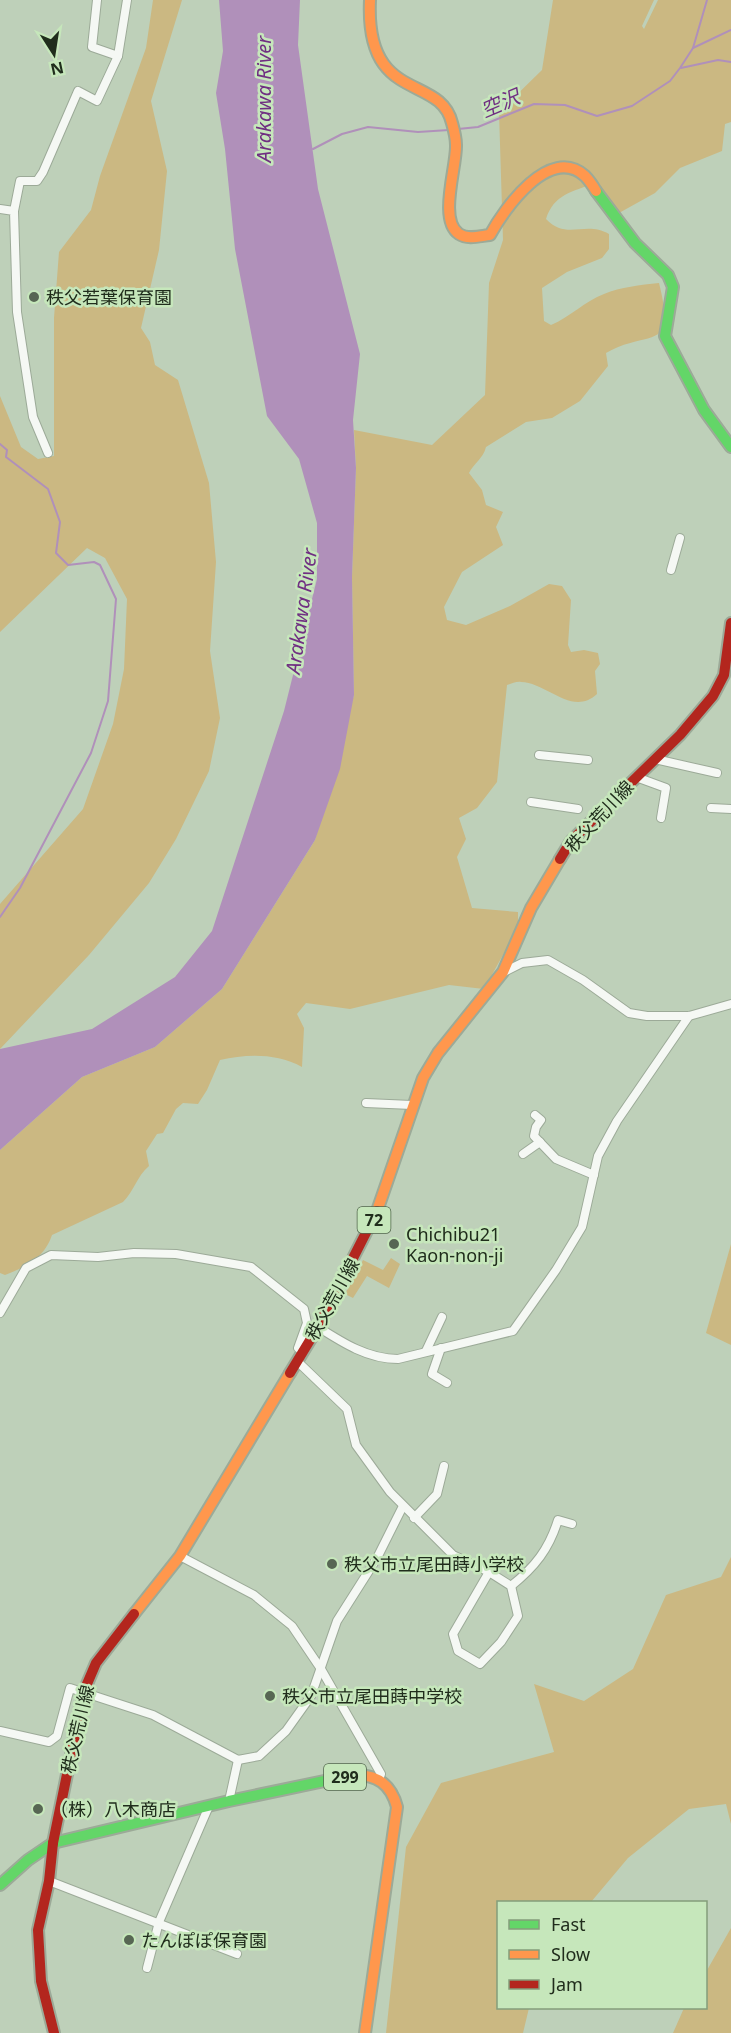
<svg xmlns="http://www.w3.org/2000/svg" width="731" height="2033" viewBox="0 0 731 2033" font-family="'Noto Sans','Noto Sans JP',sans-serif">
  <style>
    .green { fill: #cbb882 }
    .water { fill: #b090ba }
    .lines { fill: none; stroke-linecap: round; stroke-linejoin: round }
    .stream { stroke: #b090ba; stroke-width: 2 }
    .street-casing { stroke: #9caa98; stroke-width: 10 }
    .fast-casing { stroke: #9caa98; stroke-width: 14 }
    .slow-casing { stroke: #9caa98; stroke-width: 14 }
    .jam-casing { stroke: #9caa98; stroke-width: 14 }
    .street { stroke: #f5f8f4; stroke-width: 8 }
    .fast { stroke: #63d668; stroke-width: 10 }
    .slow { stroke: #ff974d; stroke-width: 10 }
    .jam { stroke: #b3261e; stroke-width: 10 }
    .poi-dot { fill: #576653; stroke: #c6e7bb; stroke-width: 2 }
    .labels { text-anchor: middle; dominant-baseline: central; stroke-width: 5; stroke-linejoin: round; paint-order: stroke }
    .shield { fill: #c6e7bb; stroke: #52654c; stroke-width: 1.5 }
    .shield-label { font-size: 16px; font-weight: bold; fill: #202d1c }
    .poi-label { font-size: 18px; fill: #202d1c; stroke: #c6e7bb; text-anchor: start }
    .street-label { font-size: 18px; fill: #202d1c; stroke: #c6e7bb }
    .water-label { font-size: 20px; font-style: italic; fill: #702f82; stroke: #c6e7bb }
  </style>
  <rect width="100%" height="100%" fill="#bed0b9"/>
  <g class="green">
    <polygon points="153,0 182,0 151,101 167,171 159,250 141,328 150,342 155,365 178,380 209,483 216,562 210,651 220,718 209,771 176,839 149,883 89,955 0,1049 0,904 83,809 113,724 124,669 127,599 105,558 87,548 0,632 0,396 21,447 38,459 54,456 54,318 59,252 91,210 100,176 146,48"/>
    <path d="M 553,0 L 654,0 L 642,26 L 644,29 L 658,0 L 731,0 L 731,122 L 725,124 L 722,151 L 680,168 L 655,193 L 619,213 L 595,183 C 572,192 554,194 546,219 C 567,241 585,220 609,234 L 609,249 L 602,258 L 567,272 L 542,288 L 544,321 L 551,325 C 570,317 585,301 604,294 C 621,287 640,285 659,283 C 677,355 649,328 606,353 L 608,366 L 580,401 L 552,418 L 526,422 L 486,447 C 483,459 474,463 469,473 L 482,490 L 486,505 L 503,512 L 496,527 L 503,545 L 462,572 L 444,607 L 447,620 L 466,625 L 510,606 L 549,584 L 562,586 L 571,600 L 568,645 L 571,652 L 584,650 L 598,653 L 600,664 L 595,671 L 597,694 C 572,717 548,683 521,682 C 517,681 511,684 507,685 L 497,782 L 477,808 L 459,818 L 466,839 L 457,857 L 472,908 L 518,912 L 518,928 L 484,989 L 449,985 L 350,1009 L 306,1003 L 297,1014 L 304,1028 L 302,1067 C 276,1053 247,1054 220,1060 L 207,1090 L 198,1104 L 183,1103 L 176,1109 L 163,1133 L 157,1134 L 146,1151 L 149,1166 C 137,1176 134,1191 123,1202 L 52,1235 C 44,1258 28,1266 5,1275 L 0,1273 L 0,1150 L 82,1077 L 155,1047 L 222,989 L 315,840 L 354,695 L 352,577 L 356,468 L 354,430 L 432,445 L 485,395 L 489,283 L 503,240 L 499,112 L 542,70 Z"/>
    <polygon points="731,1244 731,1345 706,1333"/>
    <polygon points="391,1258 400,1264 389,1288 367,1276 353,1298 345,1294 363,1260 383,1270"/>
    <polygon points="731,1557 731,1824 726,1804 689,1809 628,1858 591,1902 498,1902 498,2008 529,2008 523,2033 386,2033 406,1847 441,1783 554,1752 534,1684 584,1701 633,1669 666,1595 721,1577"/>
    <polygon points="731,1928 731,2033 673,2033 684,2008 706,2008 706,1972"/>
  </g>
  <polygon class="water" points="219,0 300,0 298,45 318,189 360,354 353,420 356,468 352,577 354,695 340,769 315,840 222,989 155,1047 82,1077 0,1150 0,1049 92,1029 175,977 212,931 284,711 317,579 317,523 299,459 267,416 235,249 225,149 216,93 223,51"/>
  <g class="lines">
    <g class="stream">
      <polyline points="693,48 731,30"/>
      <polyline points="681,68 718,60 731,62"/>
      <polyline points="458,129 478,127 534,104 565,105 597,116 632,106 670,81 680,68 693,48 707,0"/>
      <polyline points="313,149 342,134 368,127 418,132 449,130"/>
      <polyline points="0,444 7,450 6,457 48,489 60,522 56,553 68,565 94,562 100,565 116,599 108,701 91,753 20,888 0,917"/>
    </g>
    <g class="street-casing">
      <g id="street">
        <polyline points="97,0 92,47 118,56"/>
        <polyline points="0,209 14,211 17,312 33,417 48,453"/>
        <polyline points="14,211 20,181 37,181 43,172 78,91 97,101 118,56 127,0"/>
        <polyline points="671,570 680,538"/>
        <polyline points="539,755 588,760"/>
        <polyline points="655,759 717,773"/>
        <polyline points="636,777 666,788 661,818"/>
        <polyline points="531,802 578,809"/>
        <polyline points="711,808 731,809"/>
        <polyline points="504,972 522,963 548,960 583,980 629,1013 647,1016 689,1016 731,1004"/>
        <polyline points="366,1103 412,1105"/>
        <polyline points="535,1115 541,1120 536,1127 534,1136 556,1159 594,1175"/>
        <polyline points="523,1154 540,1142"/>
        <polyline points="0,1313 26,1268 51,1255 98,1257 134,1253 176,1254 251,1267 304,1309 307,1323 298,1348 303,1351"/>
        <path d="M 318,1327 C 343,1343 368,1359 398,1359 L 513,1331 L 556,1270 L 582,1227 L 598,1156 L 617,1121 L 689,1016"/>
        <polyline points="441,1348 432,1374 447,1383"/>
        <polyline points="426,1351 442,1317"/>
        <polyline points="297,1361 347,1409 356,1445 390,1492 453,1555 489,1572 453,1634 458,1651 480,1664 501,1642 518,1616 511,1586 489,1572"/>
        <polyline points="414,1518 437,1494 444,1466"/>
        <polyline points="180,1556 254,1595 292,1626 321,1669 381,1774 379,1779"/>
        <path d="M 511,1586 C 535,1567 549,1549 558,1520 L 572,1524"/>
        <polyline points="0,1731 49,1742 57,1736 70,1688 153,1715 238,1760 259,1756 286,1731 311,1696 337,1621 377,1558 403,1506"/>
        <polyline points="229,1801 238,1760"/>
        <polyline points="49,1881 237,1954"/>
        <polyline points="147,1968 159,1922 209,1806"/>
      </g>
    </g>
    <g class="fast-casing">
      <g id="fast">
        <polyline points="596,191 635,243 668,275 673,287 665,336 704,410 731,447"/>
        <polyline points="0,1885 28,1860 53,1843 229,1801 353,1775"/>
      </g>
    </g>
    <g class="slow-casing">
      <g id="slow">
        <path d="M 370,0 C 365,105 440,73 452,123 C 454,130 456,138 456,145 C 457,166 438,220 459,234 C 468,240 480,236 490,235 C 504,209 550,144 585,176 C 589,180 593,186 596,191"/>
        <polyline points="377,1211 423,1078 438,1053 503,972 531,908 560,859"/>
        <polyline points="134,1614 180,1556 290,1373"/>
        <path d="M 353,1775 C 377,1774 391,1784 397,1807 L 365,2033"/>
      </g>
    </g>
    <g class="jam-casing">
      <g id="jam">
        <polyline points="560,859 571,841 680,735 713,696 724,675 731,623"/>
        <polyline points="290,1373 318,1327 377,1211"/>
        <polyline points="53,1843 49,1881 38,1930 41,1981 54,2033"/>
        <polyline points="53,1843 84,1691 96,1663 134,1614"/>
      </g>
    </g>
    <use href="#street" class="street"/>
    <use href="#fast" class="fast"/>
    <use href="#slow" class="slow"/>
    <use href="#jam" class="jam"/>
  </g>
  <g class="poi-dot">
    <circle cx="34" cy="297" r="6"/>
    <circle cx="394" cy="1244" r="6"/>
    <circle cx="332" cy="1564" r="6"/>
    <circle cx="270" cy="1696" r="6"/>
    <circle cx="38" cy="1809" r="6"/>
    <circle cx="129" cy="1940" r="6"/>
  </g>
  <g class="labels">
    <g class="shield">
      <rect x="357.5" y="1207" width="33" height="26" rx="4.5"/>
      <rect x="324" y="1764" width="42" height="26" rx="4.5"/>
    </g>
    <g class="shield-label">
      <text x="374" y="1220">72</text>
      <text x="345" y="1777">299</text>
    </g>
    <g class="poi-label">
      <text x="46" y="297">秩父若葉保育園</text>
      <text x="406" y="1234">Chichibu21<tspan x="406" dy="21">Kaon-non-ji</tspan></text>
      <text x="344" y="1564">秩父市立尾田蒔小学校</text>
      <text x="282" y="1696">秩父市立尾田蒔中学校</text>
      <text x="50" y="1809">（株）八木商店</text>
      <text x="141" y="1940">たんぽぽ保育園</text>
    </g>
    <g class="street-label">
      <text transform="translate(599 816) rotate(-47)">秩父荒川線</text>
      <text transform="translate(332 1299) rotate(-61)">秩父荒川線</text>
      <text transform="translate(77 1729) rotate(-77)">秩父荒川線</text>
    </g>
    <g class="water-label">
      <text transform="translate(263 99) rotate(-90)">Arakawa River</text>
      <text transform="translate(500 103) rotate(-23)">空沢</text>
      <text transform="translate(301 611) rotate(-82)">Arakawa River</text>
    </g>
  </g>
  <rect x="497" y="1901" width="210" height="108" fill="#c6e7bb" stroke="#849d7b" stroke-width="1.5"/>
  <rect x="509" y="1920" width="30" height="9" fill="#63d668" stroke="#849d7b" stroke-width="1.5"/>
  <text x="551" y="1931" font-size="18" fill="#202d1c">Fast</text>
  <rect x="509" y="1950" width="30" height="9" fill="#ff974d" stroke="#849d7b" stroke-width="1.5"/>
  <text x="551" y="1961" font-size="18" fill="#202d1c">Slow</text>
  <rect x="509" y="1980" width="30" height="9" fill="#b3261e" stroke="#849d7b" stroke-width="1.5"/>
  <text x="551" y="1991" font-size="18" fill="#202d1c">Jam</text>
  <g transform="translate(54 54) rotate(168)" stroke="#c6e7bb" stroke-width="4.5" paint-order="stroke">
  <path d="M0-4.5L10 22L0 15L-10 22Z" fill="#202d1c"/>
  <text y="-9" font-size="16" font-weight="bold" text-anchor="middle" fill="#202d1c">N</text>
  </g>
</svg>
